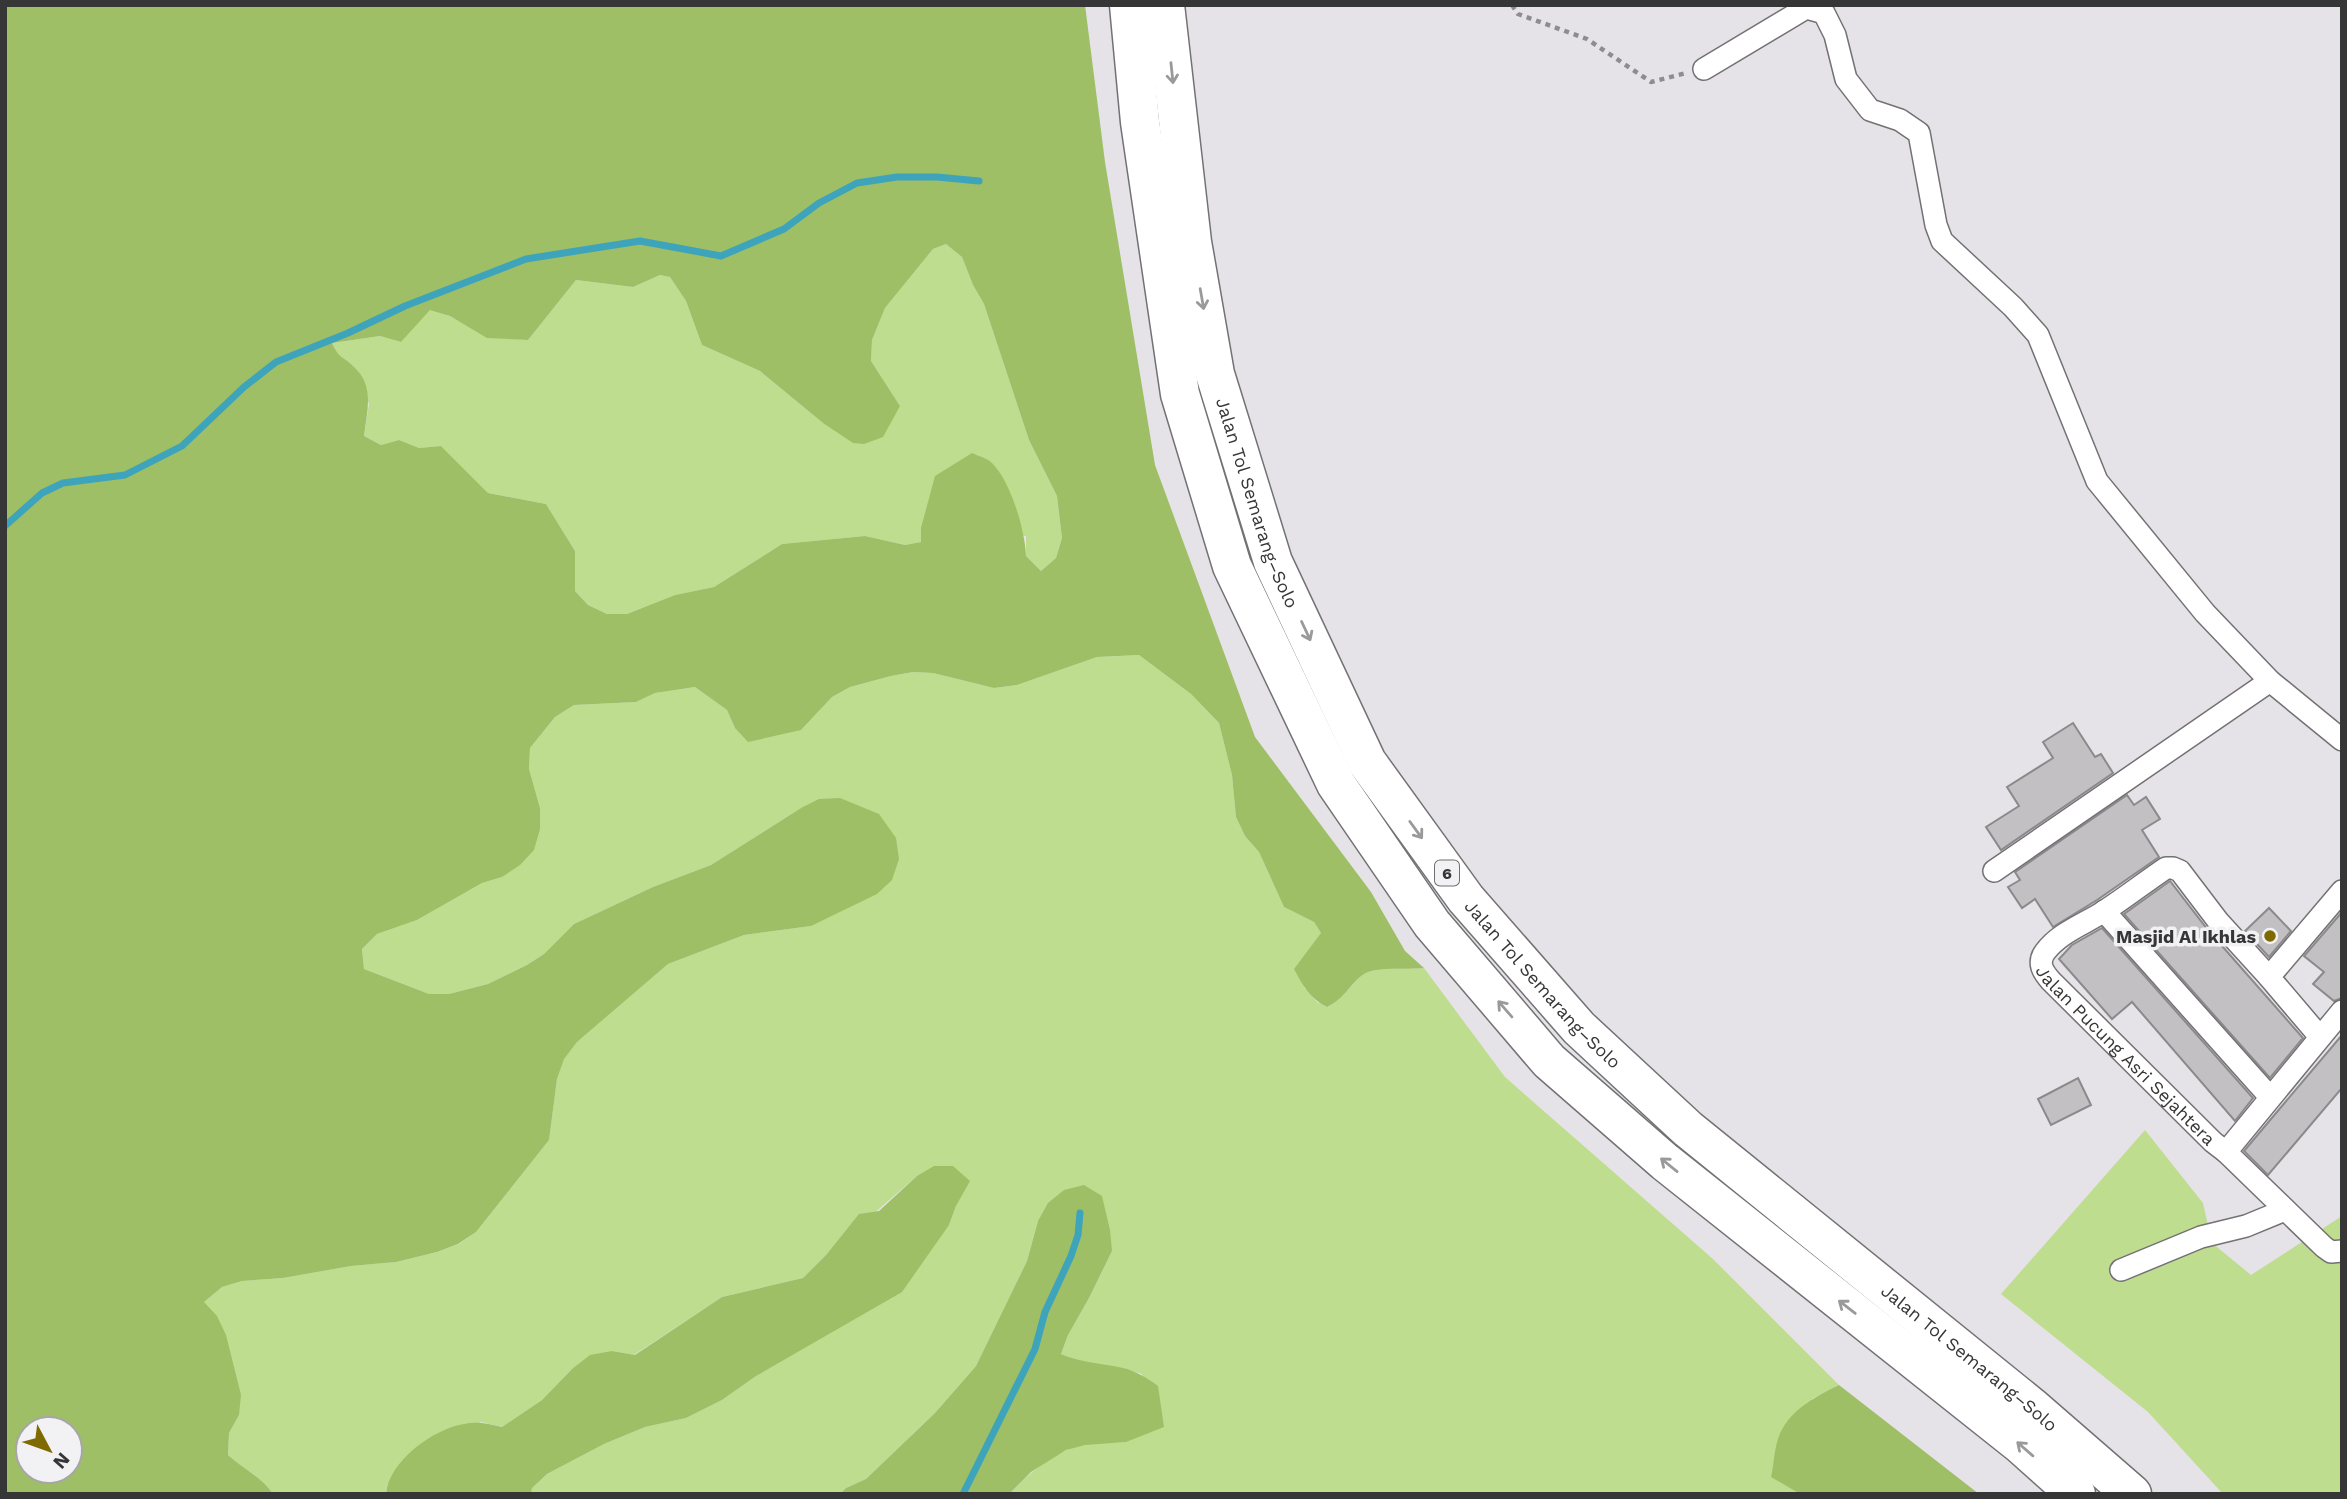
<svg xmlns="http://www.w3.org/2000/svg" width="2347" height="1499" viewBox="0 0 2347 1499" font-family="'Work Sans',sans-serif">
  <style>
    .green { fill: #bfdd8f }
    .forest { fill: #9ebf65; fill-rule: evenodd }
    .lines { fill: none; stroke-linecap: round; stroke-linejoin: round }
    .stream { stroke: #3da4bc; stroke-width: 7 }
    .building { fill: #c2c0c3; stroke: #8b898c; stroke-width: 2 }
    .street-casing { stroke: #737174; stroke-width: 24 }
    .highway-casing { stroke: #737174; stroke-width: 41 }
    .path { stroke: #8e8c8f; stroke-width: 4.5; stroke-dasharray: 5 5; stroke-linecap: butt }
    .street { stroke: #fff; stroke-width: 21 }
    .highway { stroke: #fff; stroke-width: 38 }
    .oneway { stroke: #9b9a9b }
    .poi-dot { fill: #7f6a02; stroke: #f2f1f4; stroke-width: 2.5 }
    .labels { text-anchor: middle; dominant-baseline: central; stroke-width: 7; stroke-linejoin: round; paint-order: stroke }
    .shield { fill: #f2f1f4; stroke: #6f6e70; stroke-width: 2 }
    .shield-label { font-size: 16px; font-weight: bold; fill: #373637 }
    .street-label { font-size: 18px; fill: #373637; stroke: #f2f1f4 }
    .poi-label { font-size: 18px; font-weight: bold; fill: #373637; stroke: #f2f1f4; text-anchor: end }
  </style>
  <rect width="100%" height="100%" fill="#e5e3e7"/>
  <g class="green">
    <polygon points="946,244 962,257 973,285 984,304 1029,440 1057,496 1062,538 1056,558 1041,571 1026,556 1026,536 921,528 921,542 905,545 865,536 782,544 714,587 675,595 627,614 607,614 588,605 575,591 575,551 546,504 488,493 441,446 419,448 399,440 381,445 364,436 369,404 354,367 337,356 332,343 380,336 401,342 430,309 450,316 487,337 528,340 576,280 633,287 660,275 670,277 686,301 702,345 760,371 823,423 900,406 871,361 872,340 885,308 933,249"/>
    <path d="M 1139,655 L 1191,694 L 1219,723 L 1232,775 L 1236,817 L 1245,836 L 1259,852 L 1284,907 L 1314,922 L 1321,933 L 1304,987 L 1317,1002 L 1327,1007 C 1347,997 1348,985 1364,974 C 1376,966 1408,970 1424,968 L 1505,1077 L 1713,1259 L 1839,1385 L 1812,1399 L 1772,1477 L 1800,1494 L 1009,1494 C 1030,1473 1053,1452 1082,1445 C 1096,1442 1112,1443 1126,1442 L 1142,1374 C 1115,1365 1087,1365 1061,1354 L 1068,1335 L 1089,1298 L 1112,1251 L 1038,1221 L 1027,1261 L 976,1366 L 935,1413 L 866,1479 L 846,1488 L 840,1494 L 531,1494 L 532,1488 L 547,1474 L 604,1444 L 645,1427 L 686,1418 L 722,1400 L 756,1376 L 949,1225 L 956,1206 L 917,1176 L 827,1254 L 803,1278 L 722,1297 L 634,1355 L 612,1351 L 572,1369 L 542,1400 L 502,1427 L 481,1422 L 387,1486 L 386,1494 L 273,1494 C 262,1477 243,1469 228,1455 L 229,1433 L 239,1415 L 204,1302 L 222,1287 L 242,1281 L 283,1278 L 351,1266 L 396,1262 L 437,1252 L 459,1244 L 476,1232 L 549,1140 L 557,1079 L 564,1058 L 577,1042 L 668,964 L 744,935 L 811,926 L 801,808 L 711,865 L 653,887 L 574,924 L 544,954 L 527,965 L 488,984 L 449,994 L 429,994 L 364,969 L 362,949 L 377,934 L 417,920 L 482,883 L 502,877 L 540,829 L 540,808 L 529,769 L 530,748 L 555,717 L 574,705 L 636,702 L 655,693 L 695,687 L 727,710 L 735,728 L 801,730 L 832,697 L 850,687 L 891,676 L 913,672 L 933,673 L 994,688 L 1017,685 L 1097,657 Z"/>
    <polygon points="2145,1130 2203,1203 2212,1243 2251,1275 2342,1216 2342,1494 2223,1494 2148,1412 2001,1294"/>
  </g>
  <g class="forest">
    <path d="M 5,5 L 1085,5 L 1105,162 L 1155,465 L 1255,737 L 1371,892 L 1405,951 L 1424,968 C 1408,970 1376,966 1364,974 C 1348,985 1347,997 1327,1007 C 1310,999 1302,984 1294,969 L 1321,933 L 1314,922 L 1284,907 L 1259,852 L 1245,836 L 1236,817 L 1232,775 L 1219,723 L 1191,694 L 1139,655 L 1097,657 L 1017,685 L 994,688 L 933,673 L 913,672 L 891,676 L 850,687 L 832,697 L 801,730 L 748,742 L 735,728 L 727,710 L 695,687 L 655,693 L 636,702 L 574,705 L 555,717 L 530,748 L 529,769 L 540,808 L 540,829 L 534,850 L 520,865 L 502,877 L 482,883 L 417,920 L 377,934 L 362,949 L 364,969 L 429,994 L 449,994 L 488,984 L 527,965 L 544,954 L 574,924 L 653,887 L 711,865 L 801,808 L 819,799 L 840,798 L 879,814 L 896,838 L 899,859 L 892,880 L 877,894 L 811,926 L 744,935 L 668,964 L 577,1042 L 564,1059 L 557,1079 L 549,1140 L 476,1232 L 458,1244 L 437,1252 L 396,1262 L 351,1266 L 283,1278 L 242,1281 L 222,1287 L 204,1302 L 217,1316 L 226,1335 L 241,1395 L 239,1415 L 229,1433 L 228,1455 C 243,1469 262,1477 273,1494 L 5,1494 ZM 946,244 L 962,257 L 973,285 L 984,304 L 1029,440 L 1057,496 L 1062,538 L 1056,558 L 1041,571 L 1026,556 C 1025,530 1011,482 992,463 C 987,458 978,456 972,453 L 935,476 L 921,528 L 921,542 L 905,545 L 865,536 L 782,544 L 714,587 L 675,595 L 627,614 L 607,614 L 588,605 L 575,591 L 575,551 L 546,504 L 488,493 L 441,446 L 419,448 L 399,440 L 381,445 L 364,436 C 367,411 375,386 354,367 C 343,356 339,359 332,343 L 380,336 L 401,342 L 430,310 L 450,316 L 487,338 L 528,340 L 576,280 L 633,287 L 660,275 L 670,277 L 686,301 L 702,345 L 760,371 L 823,423 L 853,443 L 864,444 L 883,437 L 900,406 L 871,361 L 872,340 L 885,308 L 933,249 ZM 28,1429 L 70,1429 L 70,1471 L 28,1471 Z"/>
    <path d="M 934,1166 L 953,1166 L 970,1181 L 956,1206 L 949,1225 L 902,1292 L 756,1376 L 722,1400 L 686,1418 L 645,1427 L 604,1444 L 547,1474 L 532,1488 L 531,1494 L 386,1494 C 389,1461 433,1429 464,1424 C 477,1421 489,1424 502,1427 L 542,1400 L 572,1369 L 590,1355 L 612,1351 L 635,1355 L 722,1297 L 803,1278 L 827,1254 L 859,1214 L 879,1211 L 917,1176 Z"/>
    <path d="M 1084,1185 L 1102,1196 L 1110,1230 L 1112,1251 L 1089,1298 L 1068,1335 L 1061,1354 C 1082,1363 1101,1363 1123,1368 C 1136,1371 1147,1378 1158,1386 L 1164,1427 L 1126,1442 L 1085,1445 L 1066,1450 L 1031,1472 L 1009,1494 L 840,1494 L 846,1488 L 866,1479 L 935,1413 L 976,1366 L 1027,1261 L 1038,1221 L 1048,1203 L 1064,1190 Z"/>
    <path d="M 1839,1385 L 1979,1494 L 1800,1494 L 1771,1477 C 1774,1465 1774,1451 1778,1439 C 1787,1411 1815,1397 1839,1385 Z"/>
  </g>
  <g class="lines">
    <g class="stream">
      <polyline points="5,526 42,493 63,483 125,475 182,446 244,387 276,362 348,333 405,306 526,259 640,241 721,256 784,229 819,203 857,183 897,177 937,177 979,181"/>
      <polyline points="963,1494 1035,1349 1045,1312 1071,1256 1078,1235 1080,1213"/>
    </g>
  </g>
  <g class="building">
    <polygon points="2073,723 2095,757 2101,754 2113,773 2001,850 1986,827 2019,806 2007,787 2053,758 2043,742"/>
    <polygon points="2127,795 2134,805 2146,797 2160,819 2142,830 2159,857 2097,900 2053,927 2035,899 2022,908 2008,887 2020,880 2015,872"/>
    <polygon points="2170,881 2208,930 2303,1038 2270,1078 2124,914"/>
    <polygon points="2269,908 2291,931 2269,957 2245,931"/>
    <polygon points="2342,912 2342,998 2334,1001 2313,984 2324,972 2304,956"/>
    <polygon points="2102,928 2253,1098 2235,1121 2132,1002 2112,1019 2059,959 2072,945"/>
    <polygon points="2342,1035 2342,1088 2268,1175 2244,1151"/>
    <polygon points="2078,1078 2091,1105 2051,1125 2038,1099"/>
  </g>
  <g class="lines">
    <g class="street-casing">
      <g id="street">
        <polyline points="1704,69 1806,8 1824,13 1835,35 1846,79 1870,110 1900,120 1919,133 1936,225 1942,241 2013,307 2038,335 2097,481 2205,613 2270,681 2342,740"/>
        <polyline points="1994,871 2270,681"/>
        <polyline points="2104,911 2270,1097"/>
        <path id="s1" d="M 2269,977 L 2218,921 L 2180,871 L 2173,868 L 2166,868 C 2145,882 2125,898 2103,912 C 2084,924 2059,933 2045,952 C 2037,963 2043,972 2051,981 L 2213,1142 L 2226,1152 L 2342,1011"/>
        <polyline points="2320,1037 2269,977 2342,891"/>
        <polyline points="2226,1152 2324,1247 2331,1252 2342,1251"/>
        <polyline points="2121,1270 2201,1237 2246,1226 2285,1210"/>
      </g>
    </g>
    <g class="highway-casing">
      <g id="highway">
        <polyline points="1129,5 1140,122 1180,394 1232,566 1336,784 1432,924 1549,1061 1665,1162 2020,1444 2076,1494"/>
        <path id="s2" d="M 1165,5 L 1192,242 L 1215,374 L 1273,562 L 1367,762 L 1466,899 L 1579,1028 L 1688,1129 L 2033,1408 L 2132,1494"/>
      </g>
    </g>
    <polyline class="path" points="1512,5 1518,14 1587,39 1651,82 1686,73"/>
    <use href="#street" class="street"/>
    <use href="#highway" class="highway"/>
  </g>
  <defs><path id="oneway-shaft" d="M-6 0H5M1.5-3L5.5 0L1.5 3" fill="none" stroke-width="1.6" stroke-linecap="round" stroke-linejoin="round" transform="scale(1.75)"/></defs>
  <g class="oneway">
    <use href="#oneway-shaft" transform="translate(1172 73) rotate(84)"/>
    <use href="#oneway-shaft" transform="translate(1202 299) rotate(80)"/>
    <use href="#oneway-shaft" transform="translate(1306 631) rotate(65)"/>
    <use href="#oneway-shaft" transform="translate(1416 830) rotate(54)"/>
    <use href="#oneway-shaft" transform="translate(1505 1009) rotate(-131)"/>
    <use href="#oneway-shaft" transform="translate(1669 1165) rotate(-141)"/>
    <use href="#oneway-shaft" transform="translate(1847 1307) rotate(-142)"/>
    <use href="#oneway-shaft" transform="translate(2025 1449) rotate(-139)"/>
  </g>
  <circle class="poi-dot" cx="2270" cy="936" r="7"/>
  <g class="labels">
    <rect class="shield" x="1435" y="860.5" width="24" height="25" rx="5"/>
    <g class="shield-label">
      <text x="1447" y="873">6</text>
    </g>
    <g class="street-label">
      <text stroke="none"><textPath href="#s2" startOffset="508">Jalan Tol Semarang–Solo</textPath></text>
      <text stroke="none"><textPath href="#s2" startOffset="1074">Jalan Tol Semarang–Solo</textPath></text>
      <text stroke="none"><textPath href="#s1" startOffset="439">Jalan Pucung Asri Sejahtera</textPath></text>
      <text stroke="none"><textPath href="#s2" startOffset="1642">Jalan Tol Semarang–Solo</textPath></text>
    </g>
    <g class="poi-label">
      <text x="2256" y="936">Masjid Al Ikhlas</text>
    </g>
  </g>
  <rect width="2347" height="1499" fill="none" stroke="#373637" stroke-width="14"/>
  <g transform="translate(49 1450) rotate(131)"><circle r="33" fill="#f2f1f4" stroke="#a7a6a8" stroke-width="2"/>
  <path d="M0-5L12 26L0 18L-12 26Z" fill="#7f6a02"/>
  <text y="-10" font-size="19" font-weight="bold" text-anchor="middle" fill="#373637">N</text>
  </g>
</svg>
